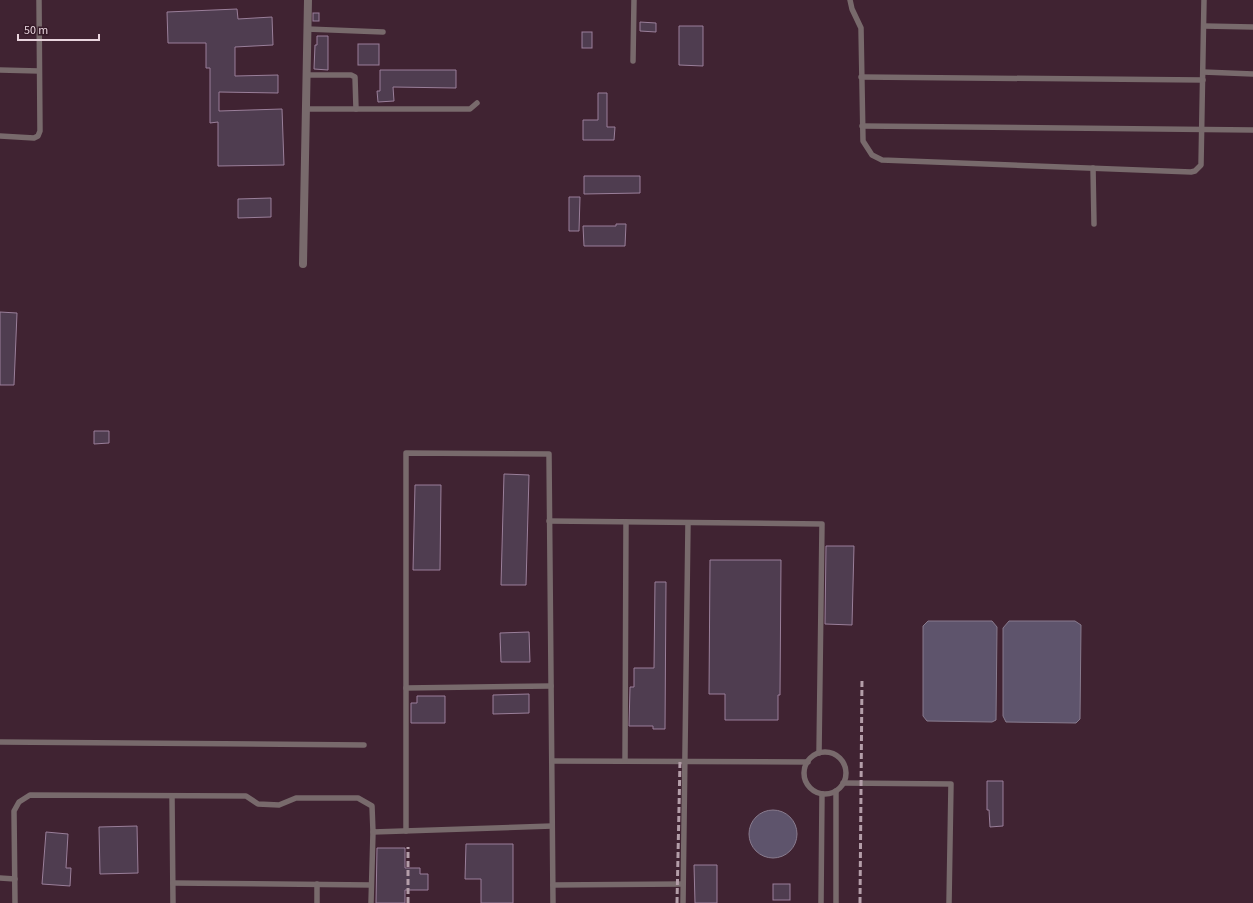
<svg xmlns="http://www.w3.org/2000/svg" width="1253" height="903" viewBox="0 0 1253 903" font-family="'Source Sans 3',sans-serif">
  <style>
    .water { fill: #5e546c; stroke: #887b8e }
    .building { fill: #4f3d50; stroke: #9a7f9a }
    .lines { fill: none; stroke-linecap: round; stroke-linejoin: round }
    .service { stroke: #786a6c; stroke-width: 5.5 }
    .minor { stroke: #786a6c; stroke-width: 8 }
    .rail { stroke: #b49ea9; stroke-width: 3; stroke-dasharray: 6 3; stroke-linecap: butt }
  </style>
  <rect width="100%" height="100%" fill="#402332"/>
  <g class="water">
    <polygon points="928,621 992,621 997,627 996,720 992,722 927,721 923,716 923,626"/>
    <polygon points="1009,621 1075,621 1081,625 1080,719 1076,723 1006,722 1003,716 1003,628"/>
    <circle cx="773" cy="834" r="24"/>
  </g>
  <g class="building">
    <polygon points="237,9 238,19 272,17 273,45 235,47 235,76 278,75 278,93 219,92 219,111 282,109 284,165 218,166 218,122 210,123 210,68 206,68 206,43 168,43 167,12"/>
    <rect x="313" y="13" width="6" height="8"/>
    <polygon points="640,22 656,23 656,32 640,31"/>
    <polygon points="679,26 703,26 703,66 679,65"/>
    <rect x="582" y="32" width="10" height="16"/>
    <polygon points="317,36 328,36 328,70 314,69 315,45 317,45"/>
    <rect x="358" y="44" width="21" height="21"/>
    <polygon points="380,70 456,70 456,88 393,87 394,101 378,102 377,91 380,91"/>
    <polygon points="598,93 607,93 607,127 615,127 614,140 583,140 583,120 598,120"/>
    <polygon points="584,176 640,176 640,193 584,194"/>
    <polygon points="569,197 580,197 579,231 569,231"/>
    <polygon points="271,198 271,217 238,218 238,199"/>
    <polygon points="616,224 626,224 625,246 584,246 583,226 616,226"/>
    <polygon points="0,312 17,313 14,385 0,385"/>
    <polygon points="94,431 109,431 109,443 94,444"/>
    <polygon points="504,474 529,475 526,585 501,585"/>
    <polygon points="415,485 441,485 440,570 413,570"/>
    <polygon points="826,546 854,546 852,625 825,624"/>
    <polygon points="710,560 781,560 780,695 778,695 778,720 725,720 725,694 709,694"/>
    <polygon points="655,582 666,582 665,729 653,729 653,726 629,726 630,687 634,687 634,668 654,668"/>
    <polygon points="529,632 530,662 501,662 500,633"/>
    <polygon points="529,694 529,713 493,714 493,695"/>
    <polygon points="417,696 445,696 445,723 411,723 411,703 417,703"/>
    <polygon points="987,781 1003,781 1003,826 990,827 989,810 987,810"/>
    <polygon points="137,826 138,873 100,874 99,827"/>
    <polygon points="46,832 68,834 66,868 71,868 70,886 42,884"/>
    <polygon points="466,844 513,844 513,903 481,903 481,879 465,879"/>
    <polygon points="377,848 405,848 405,868 420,868 420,874 428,874 428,890 405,890 405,903 376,903"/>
    <polygon points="694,865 717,865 717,903 695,903"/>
    <rect x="773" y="884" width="17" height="16"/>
  </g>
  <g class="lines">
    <g class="service">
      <polyline points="850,0 852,9 861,28 863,141 872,155 882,160 1191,172 1195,171 1201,165 1204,0"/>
      <polyline points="1204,26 1253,27"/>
      <polyline points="307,29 383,32"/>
      <polyline points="633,61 634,0"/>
      <polyline points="0,70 39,71"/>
      <polyline points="1203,72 1253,74"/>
      <polyline points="306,75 351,75 355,77 356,109"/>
      <polyline points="861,77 1203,80"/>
      <polyline points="306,109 470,109 477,103"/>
      <polyline points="862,126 1253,130"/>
      <polyline points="0,136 34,138 38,136 40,131 39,0"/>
      <polyline points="1093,168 1094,224"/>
      <polyline points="549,521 822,524 819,753"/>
      <polyline points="406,688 551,686"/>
      <polyline points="0,742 364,745"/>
      <circle cx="825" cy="773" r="21"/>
      <polyline points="552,761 808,762"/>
      <polyline points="625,761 626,522"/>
      <polyline points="843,783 951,784 949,903"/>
      <polyline points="836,791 836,903"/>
      <polyline points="172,796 173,903"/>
      <polyline points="406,831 406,453 549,454 553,903"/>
      <polyline points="0,878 15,879"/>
      <polyline points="173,883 371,885"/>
      <polyline points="553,885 683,884"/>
      <polyline points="15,903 14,811 19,802 30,795 246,796 258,804 279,805 296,798 358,798 372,806 373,832 552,826"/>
      <polyline points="317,903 317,884"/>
      <polyline points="371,903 373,832"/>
      <polyline points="683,903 688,523"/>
      <polyline points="821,903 822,794"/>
    </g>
    <polyline class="minor" points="303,264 308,0"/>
    <g class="rail">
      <polyline points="408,903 408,847"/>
      <polyline points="677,903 680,761"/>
      <polyline points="860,903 862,679"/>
    </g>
  </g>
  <path d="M18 34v6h81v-6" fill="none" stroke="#e9d5de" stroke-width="2"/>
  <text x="24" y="34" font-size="12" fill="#e9d5de" stroke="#361a28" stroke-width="3" paint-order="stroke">50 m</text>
</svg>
